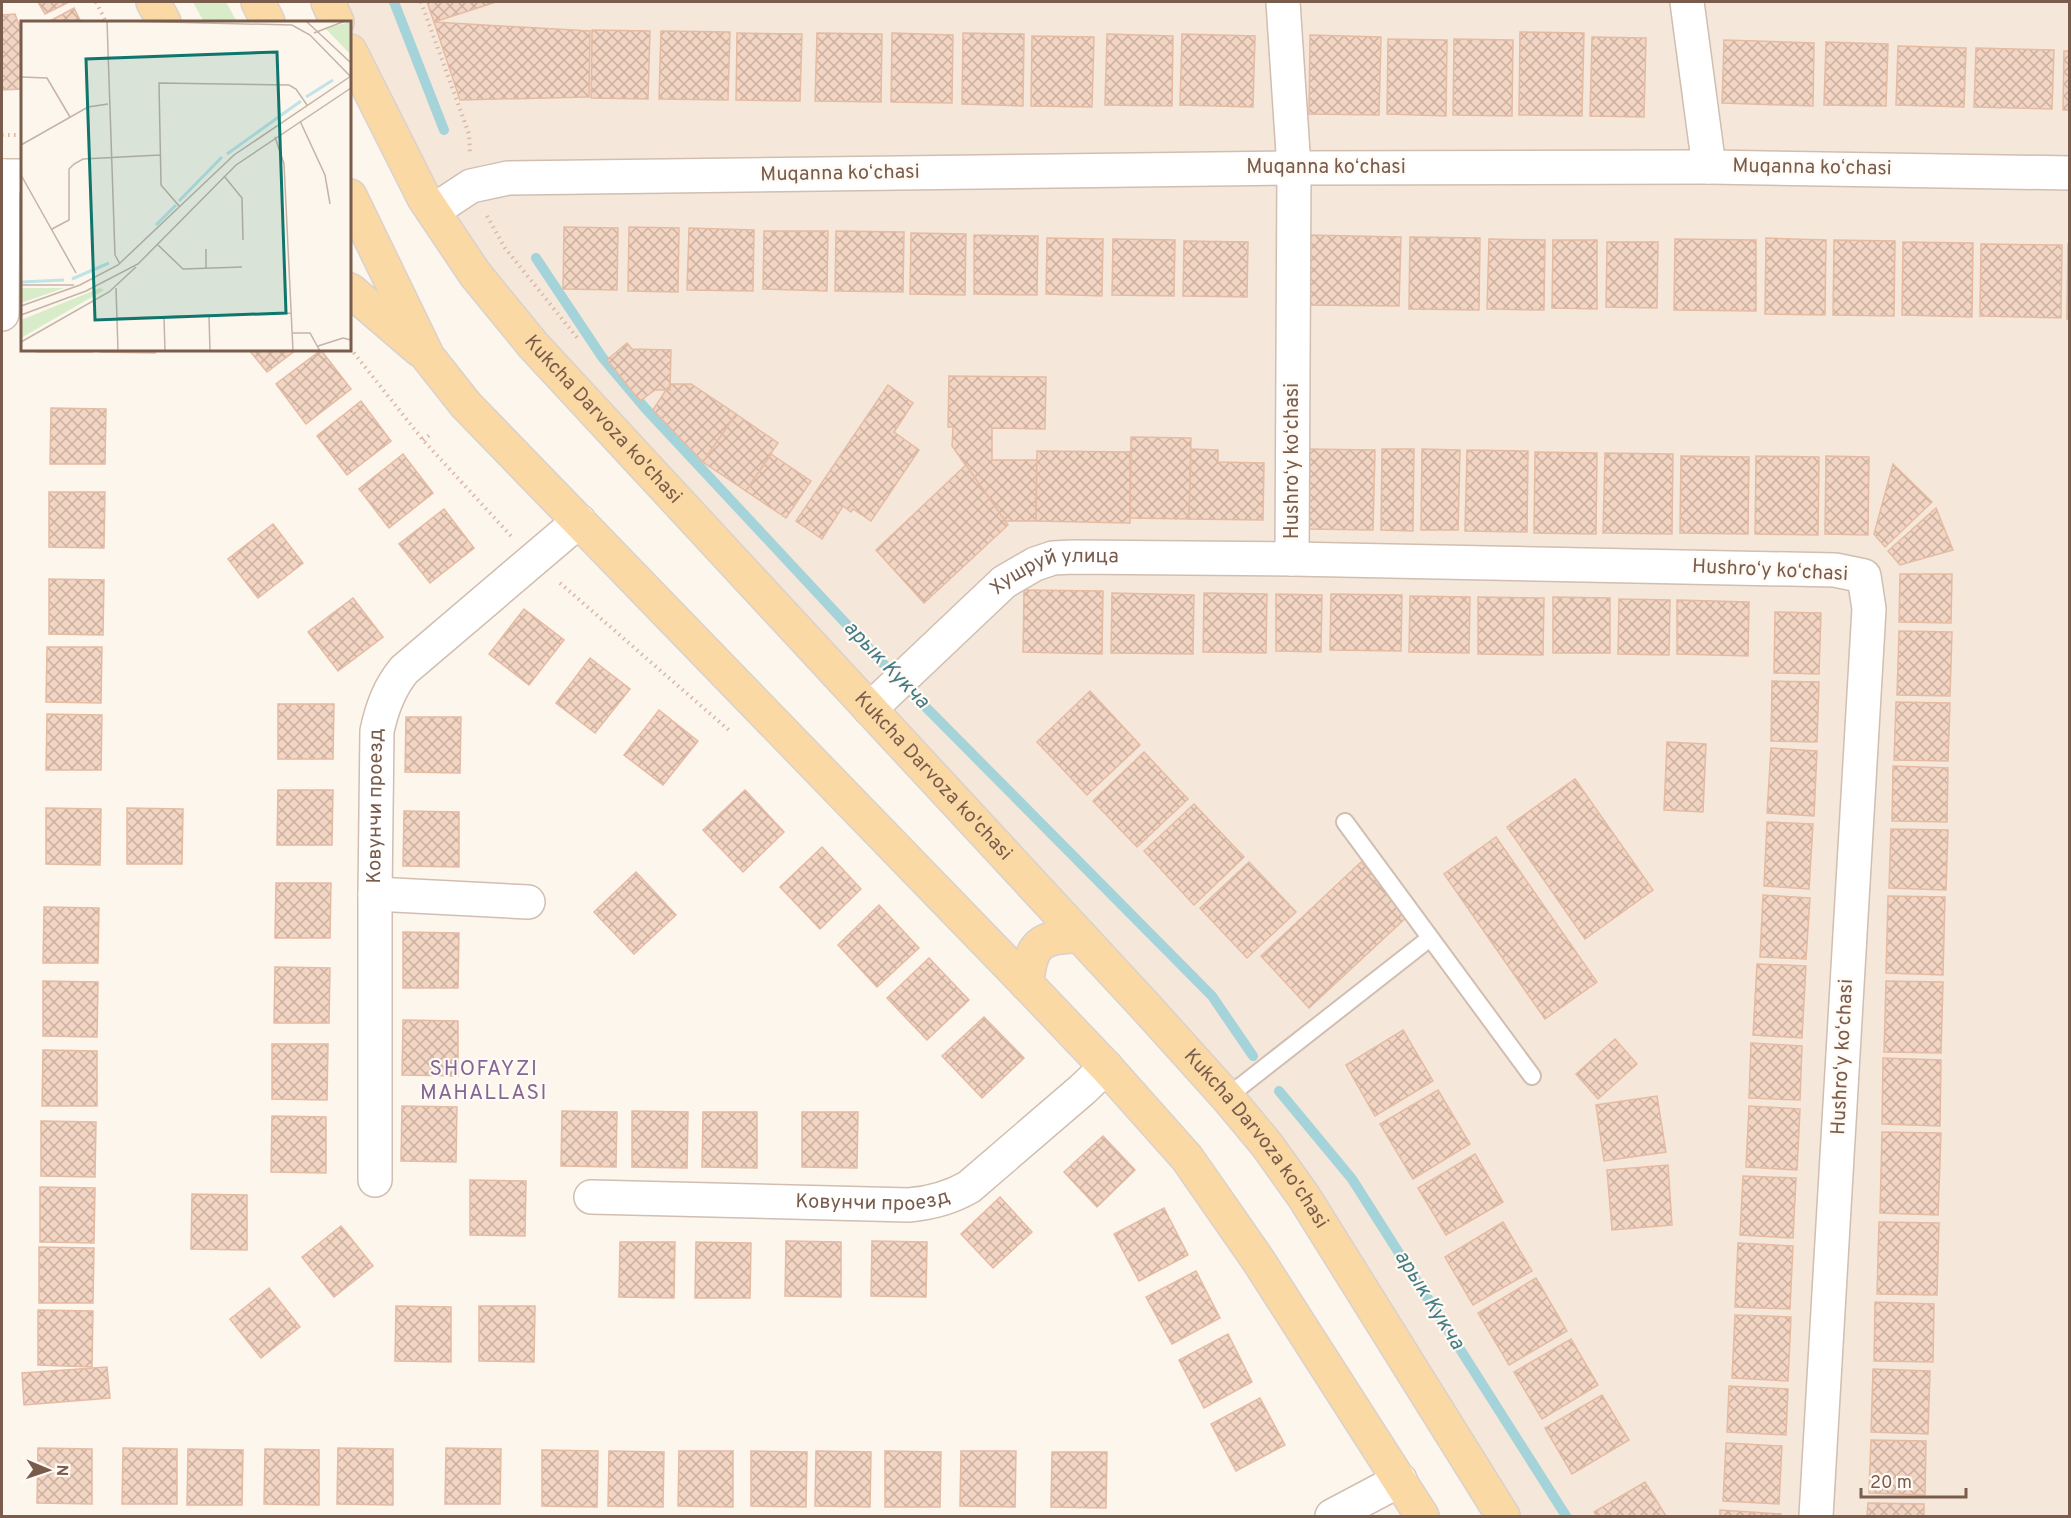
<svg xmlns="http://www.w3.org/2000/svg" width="2071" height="1518" viewBox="0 0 2071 1518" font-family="Overpass,sans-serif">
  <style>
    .residential { fill: #f5e8da }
    .green { fill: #d8ecc9 }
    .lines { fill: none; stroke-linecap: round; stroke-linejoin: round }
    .stream { stroke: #a5d3da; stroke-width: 10 }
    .building { fill: url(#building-cross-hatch); stroke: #e6bba3; stroke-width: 1.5 }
    .lane-casing { stroke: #d1beb0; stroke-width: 20 }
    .street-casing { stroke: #d1beb0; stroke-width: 36 }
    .secondary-casing { stroke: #d6c0b0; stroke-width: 36 }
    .primary-casing { stroke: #dad1cd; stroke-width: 36 }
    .path { stroke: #d9b8a5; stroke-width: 4; stroke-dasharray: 1.5 4.5; stroke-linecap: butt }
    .lane { stroke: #fff; stroke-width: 16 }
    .street { stroke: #fff; stroke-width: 33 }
    .secondary { stroke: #fff; stroke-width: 33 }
    .primary { stroke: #fbd9a5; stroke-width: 33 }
    .labels { text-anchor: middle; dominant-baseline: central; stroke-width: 4.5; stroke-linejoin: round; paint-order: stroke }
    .street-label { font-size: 20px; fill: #7a5c4d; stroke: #fffaf3 }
    .water-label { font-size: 21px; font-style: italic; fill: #437c86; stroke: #fffaf3 }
    .neighbourhood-label { font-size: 21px; letter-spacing: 1.5px; fill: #846695; stroke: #fffaf3 }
    .inset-river { fill: none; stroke: #bfe3e8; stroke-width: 3 }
    .inset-road { fill: none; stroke: #c5b3a7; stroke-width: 1.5 }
    .view { fill: #0f766e; fill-opacity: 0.15; stroke: #0f766e; stroke-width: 3 }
    .inset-edge { fill: none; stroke: #7a5c4d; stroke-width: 3 }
  </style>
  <defs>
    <pattern id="building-cross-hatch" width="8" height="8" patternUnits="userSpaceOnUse" patternTransform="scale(1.5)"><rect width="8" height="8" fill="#f3d5c3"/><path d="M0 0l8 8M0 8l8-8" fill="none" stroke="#cab0a1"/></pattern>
  </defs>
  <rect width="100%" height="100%" fill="#fdf6ec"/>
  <polygon class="residential" points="328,2 2069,2 2069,1516 1503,1516 1304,1197 533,345 350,51 350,22"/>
  <polygon class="green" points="193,2 226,2 237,22 204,22"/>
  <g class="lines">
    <g class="stream">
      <polyline points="394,2 444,130"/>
      <polyline points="536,258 602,357 645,408 892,673 1212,996 1253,1056"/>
      <polyline points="1279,1091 1352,1179 1566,1516"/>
    </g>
  </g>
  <g class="building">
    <polygon points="38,2 69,2 45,14"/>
    <polygon points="427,2 496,2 434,22"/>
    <polygon points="74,8 81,22 48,22"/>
    <polygon points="15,14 22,33 22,89 2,90 2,15"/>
    <polygon points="434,22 590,31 589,97 460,100"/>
    <polygon points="592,30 650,31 648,99 591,98"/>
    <polygon points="661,31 730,32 728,100 659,99"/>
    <polygon points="1520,32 1584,33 1582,116 1519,115"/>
    <polygon points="737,33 802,34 800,101 736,100"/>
    <polygon points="817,33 882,34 881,102 815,101"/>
    <polygon points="892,33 953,35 952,103 891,102"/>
    <polygon points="963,33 1024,34 1023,106 962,104"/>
    <polygon points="1107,34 1173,36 1172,106 1105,105"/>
    <polygon points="1182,34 1255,36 1253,107 1180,105"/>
    <polygon points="1310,35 1381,37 1379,115 1309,114"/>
    <polygon points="1032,36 1094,37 1092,107 1031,106"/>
    <polygon points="1592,37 1646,38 1644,117 1590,116"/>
    <polygon points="1388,39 1447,40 1446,116 1387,114"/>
    <polygon points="1454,39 1513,40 1512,116 1453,115"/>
    <polygon points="1724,40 1814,43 1813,106 1722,103"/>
    <polygon points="1826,42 1888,44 1886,106 1824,105"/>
    <polygon points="1898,46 1966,48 1964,107 1896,105"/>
    <polygon points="1976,48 2054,50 2052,109 1974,107"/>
    <polygon points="2064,51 2070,51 2070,110 2063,110"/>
    <polygon points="564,227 618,228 617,290 563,289"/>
    <polygon points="629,227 679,228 678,292 628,291"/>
    <polygon points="689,228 754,230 753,291 687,290"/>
    <polygon points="764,231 828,231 827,291 763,289"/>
    <polygon points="836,231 904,232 903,292 835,291"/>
    <polygon points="911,233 966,234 965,295 910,294"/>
    <polygon points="974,235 1038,236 1037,295 974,294"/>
    <polygon points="1308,235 1401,237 1399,306 1307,305"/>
    <polygon points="1410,237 1480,238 1479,310 1409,309"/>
    <polygon points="1047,238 1103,239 1102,296 1046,294"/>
    <polygon points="1766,238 1826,240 1825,315 1765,314"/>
    <polygon points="1113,239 1175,240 1174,296 1112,295"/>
    <polygon points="1489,239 1545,240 1544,310 1487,309"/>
    <polygon points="1675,239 1756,240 1756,311 1674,310"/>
    <polygon points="1553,240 1597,240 1597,309 1552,308"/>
    <polygon points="1834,240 1895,241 1894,316 1833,315"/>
    <polygon points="1184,241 1248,242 1247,297 1183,296"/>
    <polygon points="1607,242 1658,242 1657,308 1606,307"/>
    <polygon points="1903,242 1973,243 1972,317 1902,315"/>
    <polygon points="1981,244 2062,245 2061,318 1980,316"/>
    <polygon points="2068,244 2070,244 2070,320 2067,319"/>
    <polygon points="627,343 632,349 671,350 670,390 655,390 640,401 607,360"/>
    <rect x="37" y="350" width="55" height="2"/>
    <polygon points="100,350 155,350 155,353 100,352"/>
    <polygon points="249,350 296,350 267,372"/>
    <polygon points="321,350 351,389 306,424 276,384"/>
    <polygon points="949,376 1046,377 1045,429 992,428 992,460 1037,460 1036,521 1005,521 952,446 953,427 948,427"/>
    <polygon points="670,384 691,384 736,414 703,462 653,410 666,390 670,390"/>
    <polygon points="888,385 913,403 894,432 919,450 871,521 853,509 851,512 843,506 822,539 796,521"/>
    <polygon points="361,401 391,441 347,475 317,436"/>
    <polygon points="51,408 106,409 105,464 50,464"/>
    <polygon points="736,414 778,443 746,491 703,462"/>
    <polygon points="1131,437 1191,438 1189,519 1130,518"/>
    <polygon points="1191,449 1218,450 1218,462 1264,463 1263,520 1189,519"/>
    <polygon points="1307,449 1375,450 1373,530 1306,529"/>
    <polygon points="1382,449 1414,449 1413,531 1381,530"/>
    <polygon points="1422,449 1460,450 1458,530 1421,530"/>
    <polygon points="1467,450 1528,451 1527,532 1465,531"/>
    <polygon points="1037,451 1130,452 1130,523 1036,521"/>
    <polygon points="1535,452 1597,453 1596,534 1534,533"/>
    <polygon points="1605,453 1673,454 1672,534 1603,533"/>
    <polygon points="403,454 433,493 389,528 359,489"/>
    <polygon points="771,454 811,481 786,518 746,491"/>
    <polygon points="1681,456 1749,457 1748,534 1680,533"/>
    <polygon points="1756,456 1819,457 1818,535 1755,534"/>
    <polygon points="1826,456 1869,457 1868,535 1825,534"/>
    <polygon points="1893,464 1932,502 1885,547 1874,534"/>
    <polygon points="966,465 1008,525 924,603 876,550"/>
    <polygon points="49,492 105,492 104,548 49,547"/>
    <polygon points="1936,508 1953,550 1900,565 1888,551"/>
    <polygon points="444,509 474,548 430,583 399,544"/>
    <polygon points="273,524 303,563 258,598 228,559"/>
    <polygon points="1900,574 1952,574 1951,623 1899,622"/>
    <polygon points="49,579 104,580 103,635 49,634"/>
    <polygon points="1024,590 1103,591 1102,654 1023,652"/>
    <polygon points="1112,593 1194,595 1193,654 1111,653"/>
    <polygon points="1204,593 1267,594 1266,653 1203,652"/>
    <polygon points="1276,594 1322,595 1321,652 1276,651"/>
    <polygon points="1331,594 1402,595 1401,651 1330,650"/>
    <polygon points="1410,596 1470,597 1469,653 1409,652"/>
    <polygon points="1478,597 1544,598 1543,655 1478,654"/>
    <polygon points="1553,597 1610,598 1610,653 1553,653"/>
    <polygon points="353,598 383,637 338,671 308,632"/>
    <polygon points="1619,599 1670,600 1669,655 1618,654"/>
    <polygon points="1677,600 1749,602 1748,656 1677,654"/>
    <polygon points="524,609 564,640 529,685 489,654"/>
    <polygon points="1775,612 1821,613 1819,674 1774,673"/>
    <polygon points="1899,631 1952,632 1950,696 1897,695"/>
    <polygon points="47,647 102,647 101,703 46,702"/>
    <polygon points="590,658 630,689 595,733 556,703"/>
    <polygon points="1772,681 1819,682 1817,742 1771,741"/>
    <polygon points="1090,691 1140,745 1087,795 1037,742"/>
    <polygon points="1896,702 1950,703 1948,761 1894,760"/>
    <polygon points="278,704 334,704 333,759 278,759"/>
    <polygon points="659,710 698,741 663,785 624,755"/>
    <polygon points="47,714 102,715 101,770 46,770"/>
    <polygon points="406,717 461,717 460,773 405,772"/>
    <polygon points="1667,742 1706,744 1703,812 1664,810"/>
    <polygon points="1771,748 1817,751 1814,816 1767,813"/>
    <polygon points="1144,752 1188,799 1137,847 1093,801"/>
    <polygon points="1893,766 1948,768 1947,822 1892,821"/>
    <polygon points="1575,779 1653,890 1585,939 1507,827"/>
    <polygon points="278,790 333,790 332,845 277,845"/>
    <polygon points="745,790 784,832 743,872 703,830"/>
    <polygon points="1194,804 1244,857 1194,905 1144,851"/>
    <polygon points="46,808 101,809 100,865 46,864"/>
    <polygon points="127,808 183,809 182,864 127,864"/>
    <polygon points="404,811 459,812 459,867 403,866"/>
    <polygon points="1767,822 1813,824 1809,889 1764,886"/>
    <polygon points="1891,829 1948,830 1946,890 1889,888"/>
    <polygon points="1496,837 1597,982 1545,1019 1444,874"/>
    <polygon points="822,847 861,889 820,929 780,887"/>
    <polygon points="1249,862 1296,912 1247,958 1200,908"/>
    <polygon points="1361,862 1410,914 1309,1008 1261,956"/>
    <polygon points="636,872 676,915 634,954 594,912"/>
    <polygon points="276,883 331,883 330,938 275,938"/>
    <polygon points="1763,895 1810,898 1806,959 1760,957"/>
    <polygon points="1888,896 1945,897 1943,975 1886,973"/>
    <polygon points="879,905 919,948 877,987 838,945"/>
    <polygon points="44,907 99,908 98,963 43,963"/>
    <polygon points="403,932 459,933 458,988 403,988"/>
    <polygon points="929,958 969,1000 927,1040 887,998"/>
    <polygon points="1757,964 1806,966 1802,1038 1753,1035"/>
    <polygon points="275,967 330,968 329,1023 274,1023"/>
    <polygon points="43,981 98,982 97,1037 43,1036"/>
    <polygon points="1886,981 1943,982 1941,1053 1884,1052"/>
    <polygon points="984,1017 1024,1058 982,1098 942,1056"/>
    <polygon points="403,1020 458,1021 458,1076 402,1075"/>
    <polygon points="1403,1030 1433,1081 1375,1116 1346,1065"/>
    <polygon points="1615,1039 1637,1064 1598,1099 1576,1074"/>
    <polygon points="1751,1043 1802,1046 1800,1100 1749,1098"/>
    <polygon points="272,1044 328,1044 327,1100 272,1099"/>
    <polygon points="43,1050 97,1051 97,1106 42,1106"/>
    <polygon points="1883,1058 1941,1060 1940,1126 1882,1124"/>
    <polygon points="1438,1090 1470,1144 1413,1179 1380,1124"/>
    <polygon points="1657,1096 1666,1152 1604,1161 1596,1105"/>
    <polygon points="402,1106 457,1107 456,1162 401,1161"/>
    <polygon points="1749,1106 1800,1109 1797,1170 1746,1167"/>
    <polygon points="562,1111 617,1112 616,1167 561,1166"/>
    <polygon points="632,1111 688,1112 687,1168 632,1167"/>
    <polygon points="703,1112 757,1112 757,1168 702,1167"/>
    <polygon points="802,1112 858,1112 857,1168 802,1167"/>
    <polygon points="272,1116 326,1117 326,1173 271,1172"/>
    <polygon points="41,1121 96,1122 95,1177 41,1176"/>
    <polygon points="1882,1132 1941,1133 1938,1215 1880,1213"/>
    <polygon points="1103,1136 1135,1170 1097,1207 1064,1172"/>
    <polygon points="1475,1154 1503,1202 1446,1235 1418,1188"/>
    <polygon points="1668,1165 1672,1225 1612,1230 1607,1170"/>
    <polygon points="1743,1176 1796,1178 1793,1238 1740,1235"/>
    <polygon points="470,1180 526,1181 525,1236 470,1235"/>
    <polygon points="40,1187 95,1188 94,1243 40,1242"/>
    <polygon points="192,1194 247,1195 247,1250 191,1249"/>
    <polygon points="1000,1197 1032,1232 993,1268 961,1234"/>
    <polygon points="1164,1208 1188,1255 1139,1281 1114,1234"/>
    <polygon points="1503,1222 1532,1271 1473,1305 1445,1257"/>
    <polygon points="1879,1222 1939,1223 1937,1295 1877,1294"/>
    <polygon points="341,1226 373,1266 334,1297 302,1257"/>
    <polygon points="786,1241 841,1242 841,1297 785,1296"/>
    <polygon points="872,1241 927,1242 926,1297 871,1296"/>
    <polygon points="620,1242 675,1242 674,1298 619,1297"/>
    <polygon points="696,1242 751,1243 750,1298 695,1298"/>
    <polygon points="1738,1243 1793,1246 1790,1309 1735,1307"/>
    <polygon points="39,1247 94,1248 93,1303 39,1303"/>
    <polygon points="1196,1271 1220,1318 1172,1344 1146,1297"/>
    <polygon points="1536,1278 1567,1331 1509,1365 1478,1313"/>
    <polygon points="269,1288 300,1327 261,1358 230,1319"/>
    <polygon points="1875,1302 1934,1304 1933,1362 1874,1361"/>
    <polygon points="396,1306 451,1307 451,1362 395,1361"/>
    <polygon points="479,1306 535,1306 534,1362 479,1361"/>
    <polygon points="38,1310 93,1311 92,1367 38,1365"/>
    <polygon points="1735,1315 1791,1317 1788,1381 1732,1378"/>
    <polygon points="1228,1334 1252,1382 1204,1408 1179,1360"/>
    <polygon points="1571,1339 1598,1385 1542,1419 1514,1372"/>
    <polygon points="107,1367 110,1398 24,1405 22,1373"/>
    <polygon points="1873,1369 1930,1371 1928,1434 1871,1432"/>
    <polygon points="1729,1386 1788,1389 1786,1435 1727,1432"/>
    <polygon points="1602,1395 1629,1440 1572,1474 1545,1428"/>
    <polygon points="1260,1398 1285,1445 1236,1471 1211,1424"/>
    <polygon points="1871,1440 1926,1441 1925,1495 1869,1493"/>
    <polygon points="1726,1443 1782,1446 1779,1504 1723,1501"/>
    <polygon points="38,1448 92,1449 92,1504 37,1503"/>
    <polygon points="123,1448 177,1449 177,1504 122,1504"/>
    <polygon points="338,1448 393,1449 393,1505 337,1504"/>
    <polygon points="446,1448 501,1449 500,1504 445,1504"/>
    <polygon points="188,1449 243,1450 242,1505 187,1505"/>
    <polygon points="265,1449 319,1450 319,1505 264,1504"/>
    <polygon points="542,1450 598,1451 597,1507 542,1506"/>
    <polygon points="609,1451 664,1452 663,1507 608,1506"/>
    <polygon points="679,1451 733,1451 733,1507 678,1506"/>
    <polygon points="751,1451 807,1452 806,1507 751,1506"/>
    <polygon points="816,1451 871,1452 870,1507 815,1506"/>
    <polygon points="885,1451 941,1452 940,1507 885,1507"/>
    <polygon points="961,1451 1016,1451 1015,1507 960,1506"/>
    <polygon points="1052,1452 1107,1452 1106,1508 1051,1507"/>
    <polygon points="1645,1482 1666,1516 1597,1516 1594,1512"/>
    <polygon points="1868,1503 1924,1504 1924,1516 1867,1516"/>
    <polygon points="1720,1510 1781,1514 1780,1516 1720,1516"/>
  </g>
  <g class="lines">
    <g class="lane-casing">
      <g id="lane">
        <polyline points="1345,822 1532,1076"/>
        <polyline points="1227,1097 1430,938"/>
      </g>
    </g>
    <g class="street-casing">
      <g id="street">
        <polyline points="1283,2 1294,168 1292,559"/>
        <polyline points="1687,2 1709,167"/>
        <polyline points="433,211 471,186 508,178 1294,168 1709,167 2070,173"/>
        <polyline points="2,314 3,176"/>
        <path id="s1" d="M 870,709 L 1004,582 L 1035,564 L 1053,558 L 1073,557 L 1292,559 L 1835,570 L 1864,576 L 1869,609 L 1816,1516"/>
        <polyline points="375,894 528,902"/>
        <path id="s2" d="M 375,1180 L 375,894 L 377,731 C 382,708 389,688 404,670 L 579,521"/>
        <path id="s3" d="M 591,1197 L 909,1205 C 931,1203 950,1198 969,1187 L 1083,1089 L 1106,1067"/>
        <polyline points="1332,1516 1400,1480"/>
      </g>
    </g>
    <g class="secondary-casing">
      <polyline id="secondary" points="2,176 22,176"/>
    </g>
    <g class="primary-casing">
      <g id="primary">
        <polyline points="153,2 164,22"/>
        <polyline points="258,2 268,22"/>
        <polyline points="328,2 337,22"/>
        <path id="s4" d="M 350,51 L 424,198 L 475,274 L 533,345 L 1145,1006 L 1227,1097 L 1267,1145 L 1304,1197 L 1503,1516"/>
        <polyline points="350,196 428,357 466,405 1027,984 1106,1067 1187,1158 1258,1260 1422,1516"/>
        <polyline points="350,290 420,350"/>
        <path d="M 1027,984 C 1030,944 1040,936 1080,936"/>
      </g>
    </g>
    <g class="path">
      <polyline points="96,2 106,22"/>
      <polyline points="421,2 469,134 470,153"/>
      <polyline points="2,135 22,135"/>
      <polyline points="487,216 505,248 579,340"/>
      <polyline points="350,348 423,440 511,536"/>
      <polyline points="423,440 431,434"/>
      <polyline points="560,583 731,732"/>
    </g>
    <use href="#lane" class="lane"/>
    <use href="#street" class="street"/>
    <use href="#secondary" class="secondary"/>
    <use href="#primary" class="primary"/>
  </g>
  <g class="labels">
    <g class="street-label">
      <text x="1326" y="168">Muqanna koʻchasi</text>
      <text transform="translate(1812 168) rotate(1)">Muqanna koʻchasi</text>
      <text transform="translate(840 174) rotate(-1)">Muqanna koʻchasi</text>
      <text stroke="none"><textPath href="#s4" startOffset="450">Kukcha Darvoza ko'chasi</textPath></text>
      <text transform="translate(1293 461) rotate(-90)">Hushroʻy koʻchasi</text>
      <text transform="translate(1770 571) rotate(3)">Hushroʻy koʻchasi</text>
      <text stroke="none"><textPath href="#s1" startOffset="238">Хушруй улица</textPath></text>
      <text stroke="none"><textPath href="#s4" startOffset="936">Kukcha Darvoza ko'chasi</textPath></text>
      <text stroke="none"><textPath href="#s2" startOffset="374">Ковунчи проезд</textPath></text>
      <text transform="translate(1843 1057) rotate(-87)">Hushroʻy koʻchasi</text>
      <text stroke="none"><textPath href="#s4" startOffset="1422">Kukcha Darvoza ko'chasi</textPath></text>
      <text stroke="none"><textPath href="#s3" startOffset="282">Ковунчи проезд</textPath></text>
    </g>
    <g class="water-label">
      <text transform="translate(886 665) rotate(46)">арык Кукча</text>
      <text transform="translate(1429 1300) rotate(58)">арык Кукча</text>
    </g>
    <g class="neighbourhood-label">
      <text x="484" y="1069">SHOFAYZI<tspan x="484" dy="24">MAHALLASI</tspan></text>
    </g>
  </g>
  <g transform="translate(21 21)">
    <rect width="330" height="330" fill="#fdf6ec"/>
    <path d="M 0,267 L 43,267 L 0,282 ZM 79,267 L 83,269 L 0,317 L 0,299 Z" fill="#d8ecc9"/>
    <path d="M 330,1 L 330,34 L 304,7 Z" fill="#d8ecc9"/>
    <path class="inset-river" d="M 285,76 L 312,59M 206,133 L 280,80M 158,180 L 201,136M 135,204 L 155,184M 51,258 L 88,242M 0,261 L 43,259"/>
    <path class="inset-road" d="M 86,0 L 94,234 L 99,243M 104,0 L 271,4 L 289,14 L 330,56M 285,0 L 330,42M 293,12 L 324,0M 0,56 L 26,57 L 49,96M 279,100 L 304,154 L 309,183M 254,116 L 263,143 L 272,330M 0,124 L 67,86 L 87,83M 0,154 L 55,252M 203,155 L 221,177 L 222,219M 159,186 L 140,164 L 138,62 L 268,64 L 275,68 L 286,84M 31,208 L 48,199 L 48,148 L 53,143 L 62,138 L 139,134M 137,224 L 162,248 L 221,246M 185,248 L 185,228M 0,264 L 53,264M 95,267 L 97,330M 0,285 L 59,264 L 97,244 L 213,134 L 330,55M 0,294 L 65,270 L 117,243 L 215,144 L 330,67M 188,295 L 189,330M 143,296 L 144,330M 96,297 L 270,292M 272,312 L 289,312 L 299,330M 0,321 L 88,271 L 115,246M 297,325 L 322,317 L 330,319"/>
    <path class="view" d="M 256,31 L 265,292 L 74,299 L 65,38 Z"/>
    <rect width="330" height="330" class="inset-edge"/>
  </g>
  <rect width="2071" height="1518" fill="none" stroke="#7a5c4d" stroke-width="6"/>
  <g transform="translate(48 1470) rotate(92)" stroke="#fffaf3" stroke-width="4.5" paint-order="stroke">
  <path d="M0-4.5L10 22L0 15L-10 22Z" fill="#7a5c4d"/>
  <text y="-9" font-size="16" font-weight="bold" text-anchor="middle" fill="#7a5c4d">N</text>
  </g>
  <path d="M1861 1488v9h105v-9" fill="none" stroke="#7a5c4d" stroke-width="3"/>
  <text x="1870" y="1488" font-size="18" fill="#7a5c4d" stroke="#fffaf3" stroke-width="4.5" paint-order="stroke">20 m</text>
</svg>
